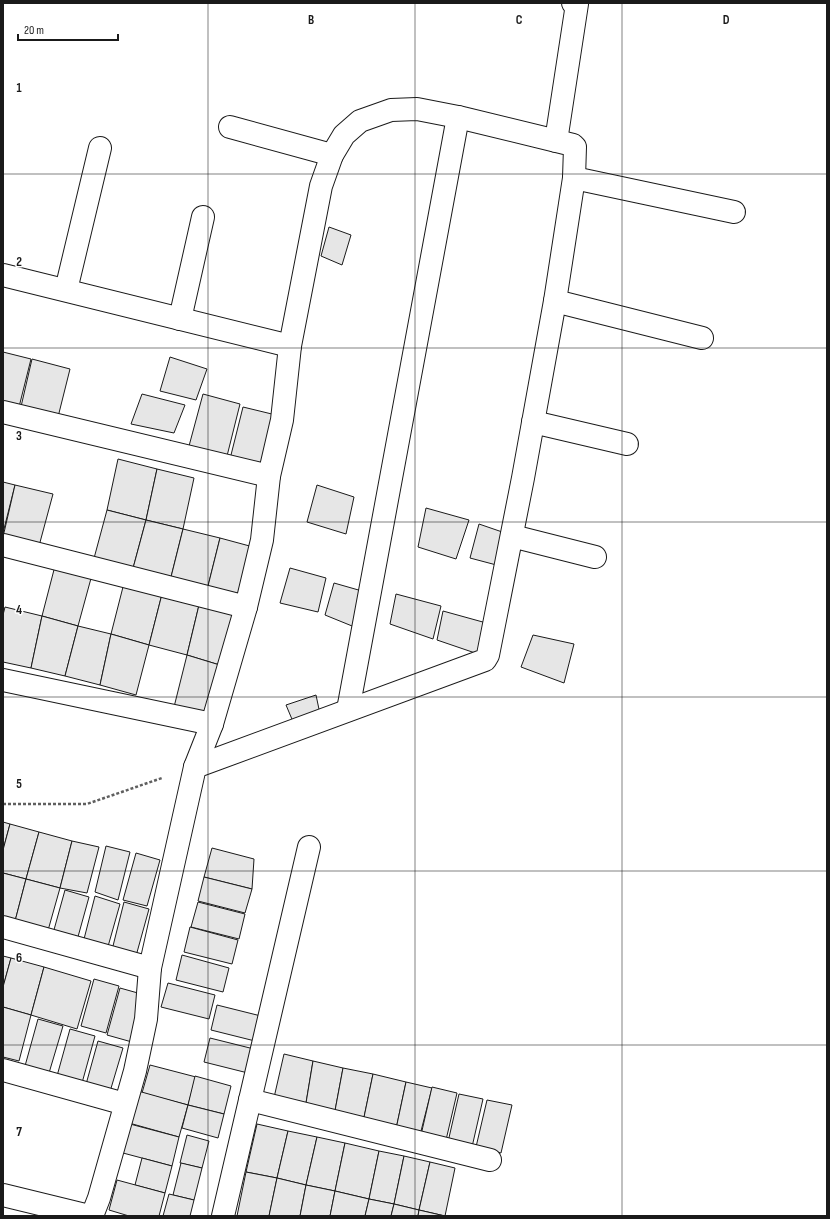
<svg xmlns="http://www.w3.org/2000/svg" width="830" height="1219" viewBox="0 0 830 1219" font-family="'Sofia Sans Condensed',sans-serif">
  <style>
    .building { fill: #e6e6e6; stroke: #1a1a1a }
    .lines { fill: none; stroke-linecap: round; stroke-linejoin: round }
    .minor-casing { stroke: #1a1a1a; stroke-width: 24 }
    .path { stroke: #5f5f5f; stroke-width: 2.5; stroke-dasharray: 3 2; stroke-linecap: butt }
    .minor { stroke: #fff; stroke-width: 22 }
    .grid { fill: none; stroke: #1a1a1a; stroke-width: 1; stroke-opacity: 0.55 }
    .grid-label { font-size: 13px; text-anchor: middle; font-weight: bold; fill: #1a1a1a; stroke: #fff; stroke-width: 3; stroke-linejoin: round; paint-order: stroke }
  </style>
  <rect width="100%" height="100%" fill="#fff"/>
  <g class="building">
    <polygon points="329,227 351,235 342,265 321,256"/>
    <polygon points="3,352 31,359 18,411 3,407"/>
    <polygon points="170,357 207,369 196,400 160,391"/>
    <polygon points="32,359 70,369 57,421 20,411"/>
    <polygon points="142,394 185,405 174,433 131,424"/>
    <polygon points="203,394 240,404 227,456 189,446"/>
    <polygon points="243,407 280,416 267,468 230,459"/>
    <polygon points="118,459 157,469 146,520 107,510"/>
    <polygon points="157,469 194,478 183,529 146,520"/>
    <polygon points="3,482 15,485 3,533"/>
    <polygon points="15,485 53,494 39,546 3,537"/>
    <polygon points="317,485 354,497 346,534 307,522"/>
    <polygon points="426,508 469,520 456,559 418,547"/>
    <polygon points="107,510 146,520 132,572 93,562"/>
    <polygon points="146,520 183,529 170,581 132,572"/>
    <polygon points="479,524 511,535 504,567 470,558"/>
    <polygon points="183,529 220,538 207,590 170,581"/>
    <polygon points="220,538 257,548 244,600 207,590"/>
    <polygon points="56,562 93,571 78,626 42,616"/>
    <polygon points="290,568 326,578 318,612 280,603"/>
    <polygon points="124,583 162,594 149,645 111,634"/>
    <polygon points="334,583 369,593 357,628 325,615"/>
    <polygon points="162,594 199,605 187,655 149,645"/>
    <polygon points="396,594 441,606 433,639 390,624"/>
    <polygon points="199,605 237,614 223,666 187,655"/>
    <polygon points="5,607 42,616 31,668 3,662 3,615"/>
    <polygon points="443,611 490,624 481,655 437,640"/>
    <polygon points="42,616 78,626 65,676 31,668"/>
    <polygon points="78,626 111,634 100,685 65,676"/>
    <polygon points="111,634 149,645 136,695 100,685"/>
    <polygon points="533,635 574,644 564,683 521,667"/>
    <polygon points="187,655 223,666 211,717 174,707"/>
    <polygon points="316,695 320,714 294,724 286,705"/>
    <polygon points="3,822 10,824 3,850"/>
    <polygon points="10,824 39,832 26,879 3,873 3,850"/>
    <polygon points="39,832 72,841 60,888 26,879"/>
    <polygon points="72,841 99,847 87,893 60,888"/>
    <polygon points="106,846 130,852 118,900 95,892"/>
    <polygon points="212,848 254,859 252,889 204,877"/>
    <polygon points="136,853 160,860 147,906 123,900"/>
    <polygon points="3,873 26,879 14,925 3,922"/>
    <polygon points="204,877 252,889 245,913 198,901"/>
    <polygon points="26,879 60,888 47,934 14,925"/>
    <polygon points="65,890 89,897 76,944 52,937"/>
    <polygon points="95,896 120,904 107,950 83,943"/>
    <polygon points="124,902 149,909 136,956 112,950"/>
    <polygon points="198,902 245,914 239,939 191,927"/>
    <polygon points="190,927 238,940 232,964 184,952"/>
    <polygon points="182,955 229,968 223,992 176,980"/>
    <polygon points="3,956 11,958 3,987"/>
    <polygon points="11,958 44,967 31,1015 3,1007 3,987"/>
    <polygon points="44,967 91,981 77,1029 31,1015"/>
    <polygon points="94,979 119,986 106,1033 81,1026"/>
    <polygon points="168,983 215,995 209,1019 161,1007"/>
    <polygon points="120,988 145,995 132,1042 107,1035"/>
    <polygon points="217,1005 265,1017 259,1042 211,1030"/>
    <polygon points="3,1007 31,1015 19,1061 3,1057"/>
    <polygon points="38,1019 63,1026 49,1073 25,1066"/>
    <polygon points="70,1029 95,1036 82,1083 57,1076"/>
    <polygon points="210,1038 258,1050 252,1074 204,1062"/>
    <polygon points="98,1041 123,1048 109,1095 85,1088"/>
    <polygon points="284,1054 313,1061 305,1109 273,1102"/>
    <polygon points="313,1061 343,1068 334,1116 305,1109"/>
    <polygon points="150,1065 196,1077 188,1105 142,1093"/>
    <polygon points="343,1068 373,1074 363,1122 334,1116"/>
    <polygon points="373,1074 406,1082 396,1129 363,1122"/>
    <polygon points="195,1076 231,1086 224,1114 188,1105"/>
    <polygon points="406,1082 432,1088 420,1135 396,1129"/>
    <polygon points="432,1087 457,1093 446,1140 421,1135"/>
    <polygon points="138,1091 188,1105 179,1137 129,1123"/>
    <polygon points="459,1094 483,1099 472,1147 448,1142"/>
    <polygon points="487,1100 512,1105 501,1153 476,1147"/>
    <polygon points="188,1105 224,1114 218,1138 182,1128"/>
    <polygon points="130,1124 179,1137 172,1166 123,1153"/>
    <polygon points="257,1124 288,1131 277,1178 246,1172"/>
    <polygon points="288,1131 317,1137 306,1185 277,1178"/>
    <polygon points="187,1135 209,1141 202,1168 180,1163"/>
    <polygon points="317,1137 345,1143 335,1191 306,1185"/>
    <polygon points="345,1143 379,1151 369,1199 335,1191"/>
    <polygon points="379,1151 404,1156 394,1204 369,1199"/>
    <polygon points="404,1156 430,1162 419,1210 394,1204"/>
    <polygon points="142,1158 172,1166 165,1193 135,1185"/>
    <polygon points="430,1162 455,1168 445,1216 419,1210"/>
    <polygon points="181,1163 202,1168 194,1200 173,1195"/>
    <polygon points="246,1172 277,1178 269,1216 237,1216"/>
    <polygon points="277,1178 306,1185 300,1216 269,1216"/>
    <polygon points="117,1180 165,1193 159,1216 129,1216 109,1210"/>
    <polygon points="306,1185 335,1191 330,1216 300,1216"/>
    <polygon points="335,1191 369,1199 365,1216 330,1216"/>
    <polygon points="169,1194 194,1200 190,1216 163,1216"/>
    <polygon points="369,1199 394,1204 391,1216 365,1216"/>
    <polygon points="394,1204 419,1210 418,1216 391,1216"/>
    <polygon points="419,1210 445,1216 418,1216"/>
  </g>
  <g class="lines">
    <g class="minor-casing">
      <g id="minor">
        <polyline points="458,117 573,145 575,147 574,178 555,301 702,338"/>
        <polyline points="230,127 332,155"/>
        <polyline points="556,141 577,4 573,3"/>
        <polyline points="574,178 734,212"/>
        <polyline points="3,275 290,346"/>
        <polyline points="66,290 100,148"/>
        <polyline points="180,319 203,217"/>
        <polyline points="3,412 269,476"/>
        <polyline points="533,422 627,444"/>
        <polyline points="512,536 595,557"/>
        <polyline points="3,545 246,607"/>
        <polyline points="3,680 212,724"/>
        <polyline points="195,767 212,724 246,607 262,540 269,476 282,420 290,346 321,186 332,155 344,135 360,121 391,110 417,109 458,117 348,710"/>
        <polyline points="3,927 150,968 195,767 485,660 488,655 523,478 555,301"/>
        <polyline points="3,1070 125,1104"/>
        <polyline points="250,1100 490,1160"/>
        <polyline points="3,1195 89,1216"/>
        <polyline points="92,1216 99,1198 135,1071 146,1019 150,968"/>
        <polyline points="223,1216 309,847"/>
      </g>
    </g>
    <polyline class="path" points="3,804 87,804 162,778"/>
    <use href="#minor" class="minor"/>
  </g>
  <path class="grid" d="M 208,3 L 208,1216M 415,3 L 415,1216M 622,3 L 622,1216M 3,174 L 827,174M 3,348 L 827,348M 3,522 L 827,522M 3,697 L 827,697M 3,871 L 827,871M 3,1045 L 827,1045"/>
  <g class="grid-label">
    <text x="311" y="24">B</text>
    <text x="519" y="24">C</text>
    <text x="726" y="24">D</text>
    <text x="19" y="92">1</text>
    <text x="19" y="266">2</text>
    <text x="19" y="440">3</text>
    <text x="19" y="614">4</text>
    <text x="19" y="788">5</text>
    <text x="19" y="962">6</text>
    <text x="19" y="1136">7</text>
  </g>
  <rect width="830" height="1219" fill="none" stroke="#1a1a1a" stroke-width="8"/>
  <path d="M18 34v6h100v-6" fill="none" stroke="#1a1a1a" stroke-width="2"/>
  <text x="24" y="34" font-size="12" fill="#1a1a1a" stroke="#ffffff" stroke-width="3" paint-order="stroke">20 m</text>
</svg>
